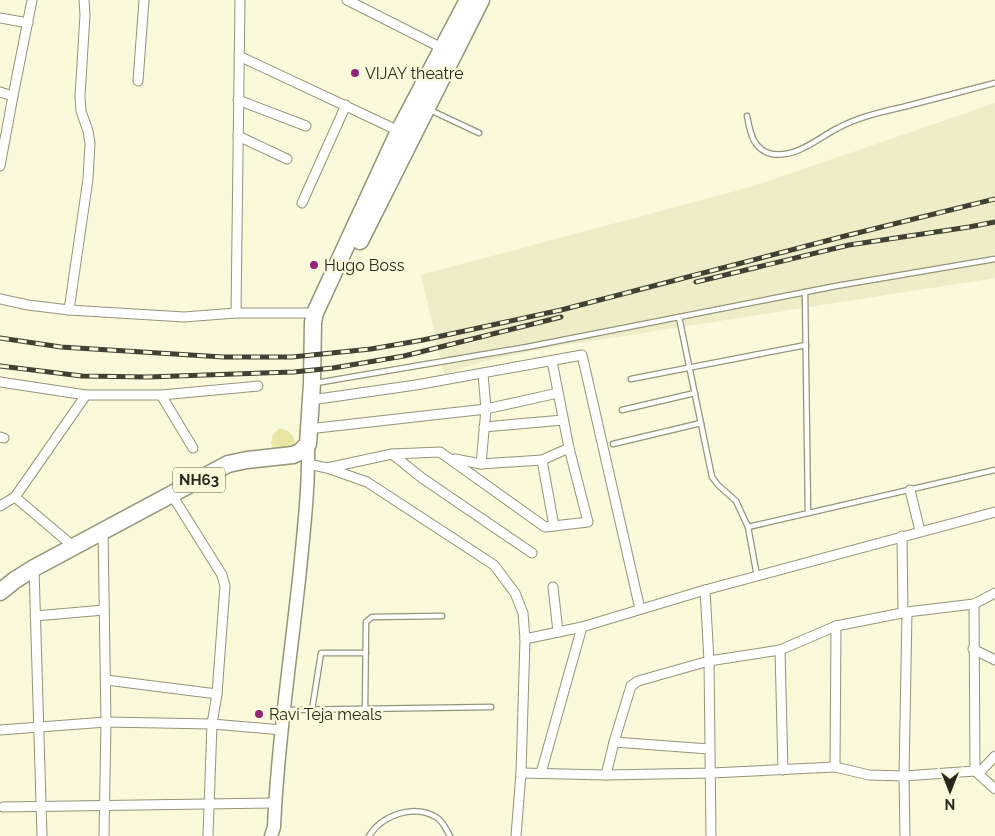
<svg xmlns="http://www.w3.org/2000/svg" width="995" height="836" viewBox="0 0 995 836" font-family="Raleway,sans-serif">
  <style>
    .built { fill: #eeedc8 }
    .green { fill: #e9e6a4 }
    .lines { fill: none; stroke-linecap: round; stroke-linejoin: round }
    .lane-casing { stroke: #949478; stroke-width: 7 }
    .street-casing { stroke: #949478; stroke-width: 11 }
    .secondary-casing { stroke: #949478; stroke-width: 15 }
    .highway-casing { stroke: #949478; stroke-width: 19 }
    .lane { stroke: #fff; stroke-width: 4.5 }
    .street { stroke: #fff; stroke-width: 9 }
    .secondary { stroke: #fff; stroke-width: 12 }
    .highway { stroke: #fff; stroke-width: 16 }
    .rail-casing { stroke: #414133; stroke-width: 5 }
    .rail { stroke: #fafadb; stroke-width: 3; stroke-dasharray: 9; stroke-linecap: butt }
    .poi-dot { fill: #99207a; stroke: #fafadb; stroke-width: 2 }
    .labels { text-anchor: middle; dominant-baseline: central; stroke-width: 4.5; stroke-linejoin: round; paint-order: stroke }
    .shield { fill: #fafadb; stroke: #676655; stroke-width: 1 }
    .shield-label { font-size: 15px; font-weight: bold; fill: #28271c }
    .poi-label { font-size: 16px; fill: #28271c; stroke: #fafadb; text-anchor: start }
  </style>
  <rect width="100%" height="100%" fill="#fafadb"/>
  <polygon class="built" points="995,103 995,278 547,348 485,361 444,374 421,275 754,186"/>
  <path class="green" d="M 280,428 C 291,431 294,435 295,445 L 289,451 L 274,451 L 271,443 L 273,434 Z"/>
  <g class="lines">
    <g class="lane-casing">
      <g id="lane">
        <polyline points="430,110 479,133"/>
        <path d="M 747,116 C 750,132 753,150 772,154 C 797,158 818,138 838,128 C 858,117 881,112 903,107 C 934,99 964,91 995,83"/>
        <polyline points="805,292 808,513"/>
        <polyline points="679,317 712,477 718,485 736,501 748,527"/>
        <polyline points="631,379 806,345"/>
        <polyline points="316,383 527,347 836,286 995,259"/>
        <polyline points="622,410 695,393"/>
        <polyline points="613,444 701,423"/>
        <polyline points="757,576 748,527 995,470"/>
        <polyline points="365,709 366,622 372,617 442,616"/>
        <polyline points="286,710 491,707"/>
        <polyline points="312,710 321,653 366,653"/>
        <path d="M 369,836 C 382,815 413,804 436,817 C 443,821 446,829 450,836"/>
      </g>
    </g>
    <g class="street-casing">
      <g id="street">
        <polyline points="347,0 442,48"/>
        <polyline points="0,18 28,23"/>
        <polyline points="239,56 399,131"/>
        <polyline points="138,81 144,0"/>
        <polyline points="0,92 13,96 0,166"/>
        <polyline points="13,96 32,0"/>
        <polyline points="238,100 306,126"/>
        <polyline points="238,136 287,159"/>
        <polyline points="302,203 346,105"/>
        <polyline points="0,299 28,305 69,310 184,317 236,313 315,313"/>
        <polyline points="69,310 88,179 90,143 88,131 81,111 80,96 85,15 84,0"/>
        <polyline points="236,313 240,0"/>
        <polyline points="483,374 486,409 558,393"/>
        <polyline points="0,382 86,395 161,395 258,386"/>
        <polyline points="161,395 193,448"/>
        <polyline points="311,400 416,385 582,355 640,609"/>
        <polyline points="484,427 563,420"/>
        <polyline points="308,429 486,409 481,464"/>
        <polyline points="0,437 4,438"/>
        <polyline points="455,459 481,464 542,460 554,526"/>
        <polyline points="542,460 569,448"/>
        <polyline points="308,464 327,468 367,482 494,565 515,593 523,613 525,639 521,773 516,836"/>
        <polyline points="327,468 392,454"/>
        <polyline points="910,490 920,531"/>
        <polyline points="172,495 222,575 225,586 217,694 212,724 208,836"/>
        <polyline points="15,497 86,395"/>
        <polyline points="0,506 15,497 74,547"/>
        <polyline points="103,530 106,722 104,836"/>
        <polyline points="902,536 903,613"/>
        <polyline points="532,553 422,478 392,454 440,452 545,527 588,522 569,448 552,361"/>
        <polyline points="34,568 42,836"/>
        <polyline points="553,587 558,632"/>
        <polyline points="705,590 709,661 711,836"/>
        <polyline points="974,604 975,771"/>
        <polyline points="907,612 904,776 975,771 995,789"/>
        <polyline points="35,616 104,610"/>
        <polyline points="525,639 582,627 705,590 995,512"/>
        <polyline points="973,649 995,660"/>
        <polyline points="780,650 783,770"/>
        <polyline points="106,680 217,694"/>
        <polyline points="0,730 106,722 212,724 282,730"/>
        <polyline points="614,742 709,749"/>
        <polyline points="835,767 836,626"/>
        <polyline points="521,773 606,775 712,773 835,767 869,775 904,776 905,836"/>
        <polyline points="541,773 582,627"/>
        <polyline points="979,773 995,756"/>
        <polyline points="606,775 614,742 631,686 638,681 709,661 780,650 836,626 907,612 974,604 995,593"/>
        <polyline points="3,807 275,803"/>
      </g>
    </g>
    <g class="secondary-casing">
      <path id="secondary" d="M 271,836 L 274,827 C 278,741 291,655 300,570 C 304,528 309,486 308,444"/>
    </g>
    <g class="highway-casing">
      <g id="highway">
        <polyline points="360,241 481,0"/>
        <polyline points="0,592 15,580 34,568 228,464 247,460 293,455 300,452 308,444 312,383 313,322 315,313 399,131 468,0"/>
      </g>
    </g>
    <use href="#lane" class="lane"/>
    <use href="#street" class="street"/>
    <use href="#secondary" class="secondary"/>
    <use href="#highway" class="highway"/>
    <g class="rail-casing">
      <g id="rail">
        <polyline points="696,282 849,245 969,227 995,222"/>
        <polyline points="0,338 61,347 223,357 292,357 371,349 423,340 561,310 845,236 995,199"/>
        <polyline points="0,366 82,376 148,377 294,372 333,368 404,356 561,317"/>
      </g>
    </g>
    <use href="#rail" class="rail"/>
  </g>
  <g class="poi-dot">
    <circle cx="355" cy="73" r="5"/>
    <circle cx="314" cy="265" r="5"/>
    <circle cx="259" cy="714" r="5"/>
  </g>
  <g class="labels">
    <rect class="shield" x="173" y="467.5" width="52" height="25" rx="4"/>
    <g class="shield-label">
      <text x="199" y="480">NH63</text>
    </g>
    <g class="poi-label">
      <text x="365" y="73">VIJAY theatre</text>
      <text x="324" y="265">Hugo Boss</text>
      <text x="269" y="714">Ravi Teja meals</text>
    </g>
  </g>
  <g transform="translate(950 791) rotate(180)" stroke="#fafadb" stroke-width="4" paint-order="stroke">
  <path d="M0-4L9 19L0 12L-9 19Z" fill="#28271c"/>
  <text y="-8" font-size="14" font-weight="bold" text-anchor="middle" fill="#28271c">N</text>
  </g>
</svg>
